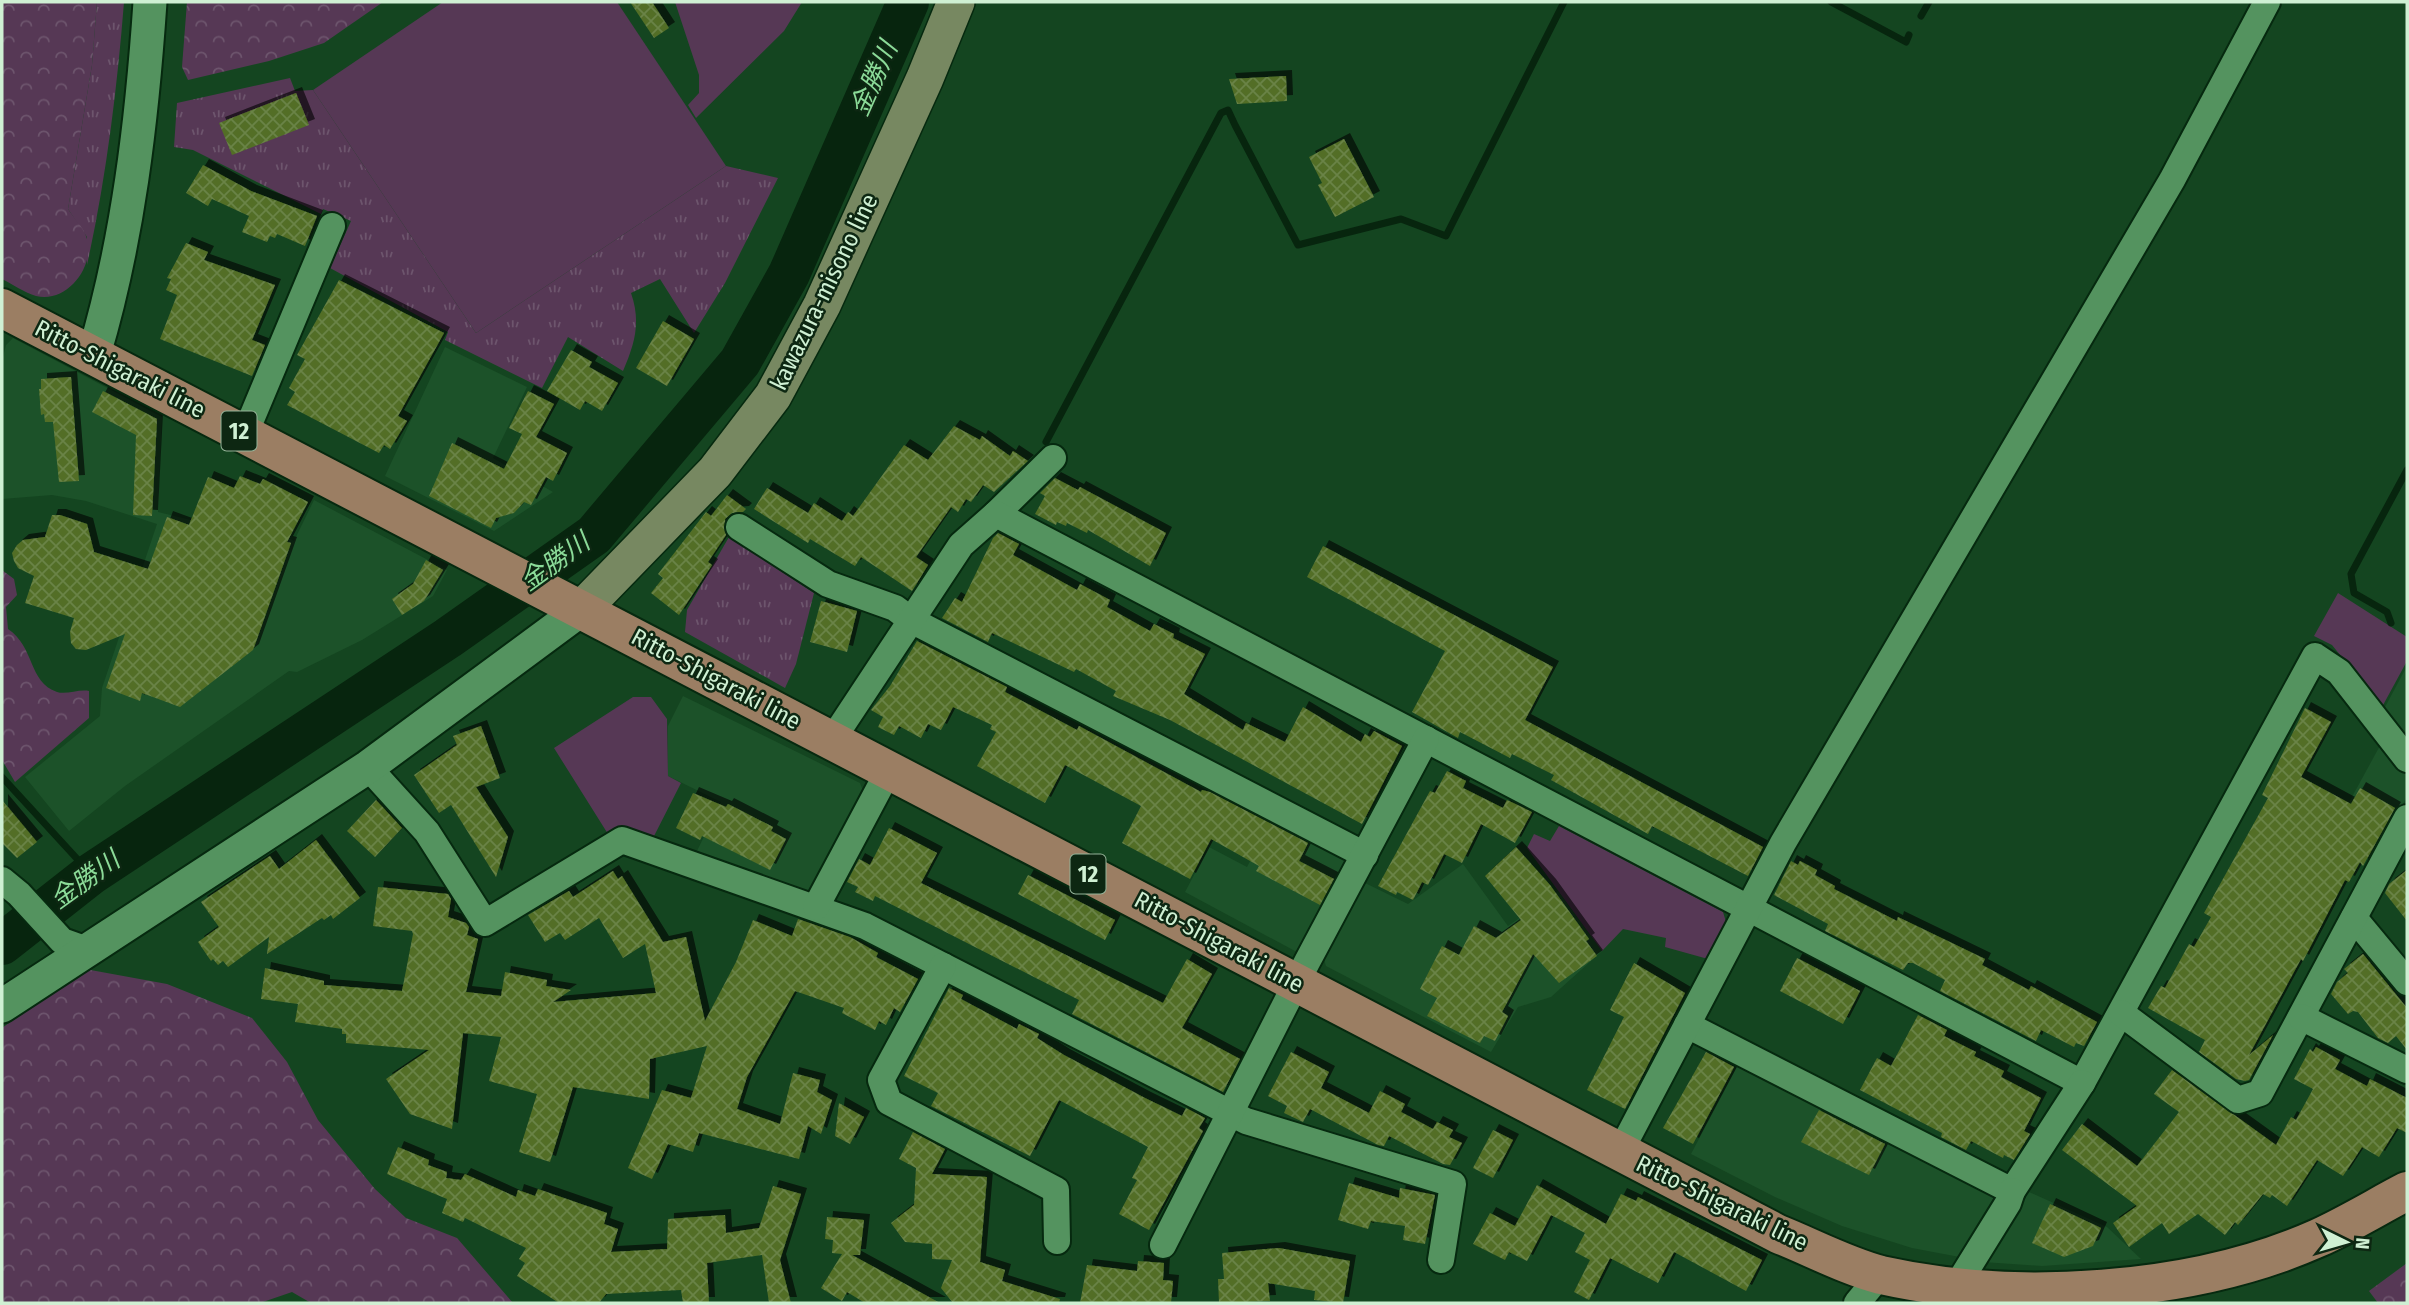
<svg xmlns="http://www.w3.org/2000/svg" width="2409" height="1305" viewBox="0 0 2409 1305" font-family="'Fira Sans Condensed','Noto Sans JP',sans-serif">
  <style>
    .built { fill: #1c5229 }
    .grass { fill: url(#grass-tufts) }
    .forest { fill: url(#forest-crowns) }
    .green { fill: #563855 }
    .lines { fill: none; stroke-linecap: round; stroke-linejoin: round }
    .stream { stroke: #07250e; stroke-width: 7 }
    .river { stroke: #07250e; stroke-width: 42 }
    .building { fill: url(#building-cross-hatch); filter: url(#shadow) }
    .minor-casing { stroke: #06290f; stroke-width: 30 }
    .tertiary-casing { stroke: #06290f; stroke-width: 37 }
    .secondary-casing { stroke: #06290f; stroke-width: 40 }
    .primary-casing { stroke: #06290f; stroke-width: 42 }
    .minor { stroke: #54935f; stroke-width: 26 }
    .tertiary { stroke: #54935f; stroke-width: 33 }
    .secondary { stroke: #778861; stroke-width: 37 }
    .primary { stroke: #9b7e63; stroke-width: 38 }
    .labels { text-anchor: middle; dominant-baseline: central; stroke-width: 5; stroke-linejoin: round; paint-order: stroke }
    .shield { fill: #0d2712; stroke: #95b499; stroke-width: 2 }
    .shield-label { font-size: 23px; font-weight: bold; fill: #cff0d3 }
    .street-label { font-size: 24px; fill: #cff0d3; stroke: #0d2712 }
    .water-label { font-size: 26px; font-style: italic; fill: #8bdb98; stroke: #0d2712 }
  </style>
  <defs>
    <pattern id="grass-tufts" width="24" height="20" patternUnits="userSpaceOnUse" patternTransform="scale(1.75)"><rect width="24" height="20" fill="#563855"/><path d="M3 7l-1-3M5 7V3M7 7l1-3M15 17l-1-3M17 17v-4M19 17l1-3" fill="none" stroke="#6d556d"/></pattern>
    <pattern id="forest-crowns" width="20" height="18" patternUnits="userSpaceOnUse" patternTransform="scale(1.75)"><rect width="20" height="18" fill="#563855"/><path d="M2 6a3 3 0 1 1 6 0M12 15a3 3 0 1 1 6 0" fill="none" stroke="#6d556d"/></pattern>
    <pattern id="building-cross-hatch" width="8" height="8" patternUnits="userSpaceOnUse" patternTransform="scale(1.75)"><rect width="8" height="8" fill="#526e28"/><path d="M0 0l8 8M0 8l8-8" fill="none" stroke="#6a8346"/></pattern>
    <filter id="shadow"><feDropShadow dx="6" dy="-6" stdDeviation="0" flood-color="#0009"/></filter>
  </defs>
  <rect width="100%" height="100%" fill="#144520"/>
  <g class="built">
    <polygon points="13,338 162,417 158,512 224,528 233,508 294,541 314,500 447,570 433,596 362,640 297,672 289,671 125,786 69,831 25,777 100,716 102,688 157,524 86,501 52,495 2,499 2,361 6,345"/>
    <polygon points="445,347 527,387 493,458 553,492 494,531 385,476"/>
    <polygon points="2407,666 2407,738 2384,709"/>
    <polygon points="683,696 860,783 864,794 815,890 805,894 695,855 721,802 668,776 668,726"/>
    <polygon points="2382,742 2407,772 2407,797 2371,860 2329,839"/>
    <polygon points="1272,819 1343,856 1347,867 1305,946 1295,951 1185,892 1209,847 1247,867"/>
    <polygon points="1463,864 1508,926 1558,891 1602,951 1551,997 1518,1007 1491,1052 1326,966 1323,956 1363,882 1408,904"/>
    <polygon points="1739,1063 1998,1199 1965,1258 1912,1248 1842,1226 1775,1197 1691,1154"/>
    <polygon points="2029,1192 2107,1227 2141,1259 2042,1266 1983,1262 2005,1224"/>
  </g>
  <g class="grass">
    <path d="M 97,2 L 124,2 C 117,90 106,179 87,265 L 87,237 L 68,209 L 92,65 Z"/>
    <path d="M 290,78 L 295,91 L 313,90 L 476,333 L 726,166 L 778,178 L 725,283 L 694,333 L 660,279 L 631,293 C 641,322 635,343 623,371 L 568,337 L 542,388 L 445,340 L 448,332 L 330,268 L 351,221 L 323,209 L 321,214 L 193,150 L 174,147 L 177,103 Z"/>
    <polygon points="729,537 814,593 796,664 785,688 685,632 687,610"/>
  </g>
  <g class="forest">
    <path d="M 2,2 L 97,2 L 92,65 L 68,209 C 73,217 83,227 86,236 C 97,265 67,304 36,296 C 25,293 12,284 2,279 Z"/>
    <polygon points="187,2 383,2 324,43 269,61 188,80 182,67"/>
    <path d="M 2,570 L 14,579 L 17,595 L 6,607 L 8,629 C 35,647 28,682 57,692 C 66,695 79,689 89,691 L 89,718 L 15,782 L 2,760 Z"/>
    <polygon points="85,969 167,984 252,1018 287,1062 318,1120 375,1189 406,1218 457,1238 513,1303 311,1303 292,1292 260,1303 2,1303 2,1028"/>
    <polygon points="2407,1263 2407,1303 2378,1303 2369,1291"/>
  </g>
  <g class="green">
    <polygon points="443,2 617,2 726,166 476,333 313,90"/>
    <polygon points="675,2 802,2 784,31 696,118 688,105 699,93 699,75"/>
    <polygon points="2338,593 2407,637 2407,661 2382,707 2332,645 2314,636"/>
    <polygon points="633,697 651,697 667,719 668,776 681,783 652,840 608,834 554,748"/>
    <polygon points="1559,826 1723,912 1726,922 1708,959 1665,947 1666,938 1623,929 1602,951 1527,848 1534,834 1550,841"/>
  </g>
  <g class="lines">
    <g class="stream">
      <polyline points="1831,2 1906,42 1909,35"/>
      <polyline points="1921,16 1929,2"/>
      <polyline points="1046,442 1221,113 1228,110 1235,125 1298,245 1401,219 1446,236 1564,2"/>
      <polyline points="2391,623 2387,612 2354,593 2351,574 2407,470"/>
      <polyline points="2,777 91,874"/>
    </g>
    <polyline class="river" points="2,944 91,874 448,638 594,535 740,362 789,274 908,2"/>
  </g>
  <g class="building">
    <polygon points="630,2 652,2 669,28 654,38"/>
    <polygon points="1286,76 1287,101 1237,104 1229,79"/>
    <polygon points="296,93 309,125 232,155 219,123"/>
    <polygon points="1344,139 1374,197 1335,217 1318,185 1322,183 1309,157"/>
    <polygon points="203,165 251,191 317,216 305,246 277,234 275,238 270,236 267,242 242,232 249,216 212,199 208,206 186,193"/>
    <polygon points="186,243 208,252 204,260 275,285 252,340 265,345 252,376 160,339 177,295 166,290 171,279 167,278"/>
    <polygon points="339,280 444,333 398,416 407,421 390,449 384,445 379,453 287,405 295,392 289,388 305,359 297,355"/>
    <polygon points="663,321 694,339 667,386 636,368"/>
    <polygon points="571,350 592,362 589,367 618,383 602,411 585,401 580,410 547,391"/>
    <polygon points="71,377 79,481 59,482 53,422 45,422 44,414 41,415 39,389 41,389 41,379"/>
    <polygon points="103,391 157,419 152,516 133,515 136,435 92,412"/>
    <polygon points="528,391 554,404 536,437 567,453 553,481 546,477 531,505 524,502 514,513 496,518 491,528 429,496 452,443 504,469 522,434 509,428"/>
    <polygon points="954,426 980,440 982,436 1010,456 1013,451 1028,461 994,492 983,485 971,502 966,499 958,512 951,507 916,557 928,565 912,591 861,557 855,566 810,539 808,543 754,509 767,488 808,513 814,503 842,521 848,512 853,516 904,445 928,460"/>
    <polygon points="240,476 260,484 263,479 308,502 287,542 291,543 253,650 180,707 142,693 140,701 106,688 125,634 86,650 76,649 71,643 70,632 74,618 25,603 34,576 18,568 14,561 12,553 17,545 23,540 45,537 52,515 60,515 87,524 94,552 148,569 167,517 189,525 208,477 234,488"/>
    <polygon points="1055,478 1078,490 1080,487 1166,533 1150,566 1088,530 1087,533 1067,523 1066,526 1057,522 1056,525 1035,514 1045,496 1040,493"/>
    <polygon points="727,495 746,509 743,512 732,513 725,519 726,535 708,562 712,565 679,615 651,593 663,578 658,574 706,512 711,516"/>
    <polygon points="998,533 1019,544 1013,555 1077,590 1080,584 1110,600 1107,607 1150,631 1154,624 1174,634 1173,638 1205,654 1184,694 1243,730 1246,723 1285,742 1303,707 1361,742 1365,734 1370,737 1374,731 1402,746 1362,824 1170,720 1113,696 1116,691 1076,669 1074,672 992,633 988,642 942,618 955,598 962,602 993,538"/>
    <polygon points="1323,546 1553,667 1525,720 1763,847 1748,876 1652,826 1648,834 1551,780 1554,775 1512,754 1510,758 1460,732 1458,738 1412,712 1445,651 1307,577"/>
    <polygon points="426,560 443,570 424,601 402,615 392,599 413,584"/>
    <polygon points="821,601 857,611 847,652 810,642"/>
    <polygon points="917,641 1007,687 1005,692 1077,730 1079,726 1201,792 1202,790 1210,792 1308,843 1299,861 1334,879 1320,905 1256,871 1259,866 1211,839 1190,879 1122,843 1141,806 1065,765 1045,803 977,766 996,732 990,729 992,725 953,707 941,730 928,724 921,738 899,726 894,735 878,727 883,717 871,710 890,686"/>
    <polygon points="2305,708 2331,722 2301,777 2351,804 2360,788 2395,808 2363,866 2360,862 2349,882 2345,880 2303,961 2301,959 2249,1055 2273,1035 2249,1080 2245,1081 2236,1079 2199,1052 2205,1040 2148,1008 2161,986 2165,988 2189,944 2194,947 2211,917 2204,913 2268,798 2262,795"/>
    <polygon points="481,726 500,778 476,787 508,837 496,877 451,805 439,813 414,775 457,745 453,736"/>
    <polygon points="1447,771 1466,781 1463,788 1503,808 1507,800 1532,812 1515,843 1481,824 1462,863 1444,854 1428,885 1422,882 1413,900 1397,892 1396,895 1378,886 1430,791 1435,793"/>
    <polygon points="693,793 726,807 728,804 773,827 771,831 786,839 770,870 702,836 700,840 676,828"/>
    <polygon points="2,800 37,842 17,858 2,843"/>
    <polygon points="376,800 402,828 375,857 347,831"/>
    <polygon points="889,828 937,853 921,883 1163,1003 1187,959 1212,974 1182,1028 1240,1059 1223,1092 1072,1014 1079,1000 875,896 873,901 855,892 858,887 847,882 859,859 870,865"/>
    <polygon points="316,840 360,898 333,919 331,915 324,920 322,918 267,954 269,937 228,967 223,961 218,965 213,959 211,961 198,942 219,927 201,902 270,856 279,869"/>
    <polygon points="1516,847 1550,885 1589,939 1586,941 1597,956 1559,983 1533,954 1502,1012 1508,1016 1495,1041 1484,1036 1480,1043 1427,1016 1437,998 1420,989 1442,946 1459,955 1474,926 1496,938 1521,920 1485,876"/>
    <polygon points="1791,861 1798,865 1800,861 1817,870 1815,875 1835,886 1834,889 1897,921 1898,917 1985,959 1982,965 2029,990 2031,986 2097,1022 2084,1046 2076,1043 2074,1047 2041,1030 2036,1041 1940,991 1945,980 1913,963 1908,963 1903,970 1825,931 1828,924 1774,895"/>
    <polygon points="2407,870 2407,921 2385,893 2389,884"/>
    <polygon points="613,871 618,879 622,876 663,942 686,937 705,1021 736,962 753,920 792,936 798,919 850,937 878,953 876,957 918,979 900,1012 894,1008 886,1025 879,1021 875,1030 842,1013 844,1008 795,991 747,1077 737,1109 780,1124 793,1073 820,1080 817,1092 832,1100 821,1134 808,1126 799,1159 699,1133 693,1152 668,1144 652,1179 628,1168 662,1090 691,1098 707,1046 650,1059 649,1099 573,1087 550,1162 519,1152 537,1094 489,1081 501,1037 463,1033 452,1129 410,1114 386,1079 429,1050 346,1043 346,1034 342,1034 342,1029 295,1022 298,1004 261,999 265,968 324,981 324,985 402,991 413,934 412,931 373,926 378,887 448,894 451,899 448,917 466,923 469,927 467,935 478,939 466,992 501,996 505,972 547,980 546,986 571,990 553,1002 656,993 645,944 623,958 599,918 565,940 560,933 545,942 528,915 569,891 573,897"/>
    <polygon points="1028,875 1115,920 1105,940 1018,894"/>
    <polygon points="2363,954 2407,1008 2407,1050 2396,1036 2388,1043 2378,1038 2358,1012 2353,1011 2348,1014 2331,994 2337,982 2348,973 2344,969"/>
    <polygon points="1797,958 1860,991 1843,1024 1780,991"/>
    <polygon points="1634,963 1685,993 1625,1109 1587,1090 1624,1017 1610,1010"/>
    <polygon points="949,988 963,995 961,999 1017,1029 1019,1024 1039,1034 1037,1038 1064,1055 1145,1098 1182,1116 1186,1108 1205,1118 1199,1128 1203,1131 1149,1230 1119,1214 1137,1180 1132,1178 1148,1147 1059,1100 1030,1156 931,1106 938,1093 904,1076"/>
    <polygon points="1918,1015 1947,1030 1944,1036 1976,1052 1974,1056 2004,1071 2001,1077 2041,1098 2024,1131 2030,1134 2014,1160 2004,1155 2003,1158 1971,1141 1966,1150 1941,1137 1942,1133 1860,1090 1877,1058 1891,1066"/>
    <polygon points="2316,1047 2340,1060 2335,1069 2367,1086 2370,1079 2407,1098 2407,1133 2397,1128 2379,1157 2362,1147 2343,1176 2317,1160 2287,1206 2272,1195 2270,1198 2263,1194 2238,1225 2235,1222 2225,1235 2198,1214 2169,1234 2162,1223 2129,1247 2113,1223 2137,1206 2062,1150 2082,1124 2137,1166 2179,1112 2154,1094 2172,1070 2276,1145 2291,1117 2296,1120 2313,1089 2294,1079 2310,1049 2313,1052"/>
    <polygon points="1291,1052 1329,1072 1321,1088 1369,1113 1380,1091 1405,1104 1401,1112 1433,1129 1437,1122 1453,1130 1449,1137 1462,1143 1450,1165 1443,1164 1389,1136 1384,1146 1378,1145 1310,1109 1303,1122 1284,1113 1287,1106 1268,1096"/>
    <polygon points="1706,1052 1734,1067 1693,1144 1663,1128"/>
    <polygon points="839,1103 864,1117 850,1144 835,1136"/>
    <polygon points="1819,1110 1885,1144 1869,1175 1801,1142"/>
    <polygon points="1493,1130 1513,1140 1493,1178 1473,1168"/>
    <polygon points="913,1132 945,1149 932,1174 987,1177 980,1262 1005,1270 1002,1281 1060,1299 1059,1303 953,1303 941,1288 952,1260 932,1259 932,1244 905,1242 891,1223 914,1205 916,1168 899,1159"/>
    <polygon points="398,1147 429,1160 428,1165 447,1172 446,1178 461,1180 465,1174 516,1197 518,1190 535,1196 538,1189 607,1213 604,1224 618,1229 611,1252 667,1249 668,1219 725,1215 726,1233 759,1228 773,1186 801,1194 780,1260 791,1303 769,1303 762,1255 707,1263 709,1303 683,1303 681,1290 606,1294 599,1303 559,1303 517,1276 525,1263 519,1259 526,1248 465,1218 463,1222 442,1213 447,1199 387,1174"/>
    <polygon points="1349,1183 1399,1198 1400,1188 1435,1195 1425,1244 1403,1240 1405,1226 1371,1221 1368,1229 1338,1220"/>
    <polygon points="1537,1185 1606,1224 1621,1194 1636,1201 1638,1197 1762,1260 1746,1291 1674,1252 1658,1283 1610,1258 1589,1300 1574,1292 1590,1260 1575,1252 1585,1233 1551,1215 1527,1261 1509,1252 1505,1260 1473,1244 1490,1213 1515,1226"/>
    <polygon points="2050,1204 2101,1228 2093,1246 2064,1257 2032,1243"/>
    <polygon points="827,1217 864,1220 860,1255 852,1255 940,1303 865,1303 847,1292 842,1301 821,1288 842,1254 832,1253 833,1240 825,1239"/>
    <polygon points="1279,1248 1350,1261 1343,1303 1314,1300 1315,1291 1268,1283 1270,1301 1219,1303 1218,1279 1224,1279 1222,1253"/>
    <polygon points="1138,1261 1164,1263 1163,1280 1173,1281 1171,1303 1080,1303 1087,1265 1137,1271"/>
  </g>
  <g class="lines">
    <g class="minor-casing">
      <g id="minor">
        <polyline points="245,434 332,226"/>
        <polyline points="996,514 1053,458"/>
        <polyline points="739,527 828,584 895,608 911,620 1365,855"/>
        <polyline points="832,740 961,545 996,514 2082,1083 2315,656 2339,672 2407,759"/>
        <polyline points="368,767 427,832 485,923 622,840 865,926 1246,1121 1453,1184 1441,1260"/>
        <polyline points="2,880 19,894 62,941 90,951"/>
        <polyline points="816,907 889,770"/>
        <polyline points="2354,918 2407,982"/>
        <polyline points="943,966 881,1080 889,1102 1056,1190 1057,1241"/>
        <polyline points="2121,1013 2238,1100 2260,1093 2407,818"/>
        <polyline points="2301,1017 2407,1070"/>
        <polyline points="1687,1025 2012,1191 2082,1083"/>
        <polyline points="1620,1152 1783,843 2172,180 2267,2"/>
        <polyline points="1163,1245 1307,962 1426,739"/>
        <polyline points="1956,1287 2008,1203 2012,1191"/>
        <polyline points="1857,1303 1880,1275"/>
      </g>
    </g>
    <g class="tertiary-casing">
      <g id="tertiary">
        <path d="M 94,354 C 128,240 142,120 150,2"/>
        <polyline points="2,1006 368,767 582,609"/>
      </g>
    </g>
    <g class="secondary-casing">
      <polyline id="secondary" points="582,609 715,472 773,396 822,305 925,78 956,2"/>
    </g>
    <g class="primary-casing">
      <path id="primary" d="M 2,308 L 1778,1234 C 1811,1247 1846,1266 1881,1275 C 2015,1305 2192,1294 2318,1238 C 2349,1224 2378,1206 2407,1191"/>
    </g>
    <use href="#minor" class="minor"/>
    <use href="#tertiary" class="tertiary"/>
    <use href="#secondary" class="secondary"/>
    <use href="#primary" class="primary"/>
  </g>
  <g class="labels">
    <g class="shield">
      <rect x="221.5" y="411.5" width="35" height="39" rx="5"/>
      <rect x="1070.5" y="854.5" width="35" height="39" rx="5"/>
    </g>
    <g class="shield-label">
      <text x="239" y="431">12</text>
      <text x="1088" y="874">12</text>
    </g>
    <g class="street-label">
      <text transform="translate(824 292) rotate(-64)">kawazura-misono line</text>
      <text transform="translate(120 369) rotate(27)">Ritto-Shigaraki line</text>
      <text transform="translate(716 679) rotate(28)">Ritto-Shigaraki line</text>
      <text transform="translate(1219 942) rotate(28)">Ritto-Shigaraki line</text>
      <text transform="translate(1722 1203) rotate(26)">Ritto-Shigaraki line</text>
    </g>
    <g class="water-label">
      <text transform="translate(874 79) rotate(-66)">金勝川</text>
      <text transform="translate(555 562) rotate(-36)">金勝川</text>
      <text transform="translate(85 880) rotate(-36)">金勝川</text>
    </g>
  </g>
  <rect width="2409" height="1305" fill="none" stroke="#cff0d3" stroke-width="7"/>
  <g transform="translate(2346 1242) rotate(95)" stroke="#0d2712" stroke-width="5" paint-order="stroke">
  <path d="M0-5L12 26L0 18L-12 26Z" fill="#cff0d3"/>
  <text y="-10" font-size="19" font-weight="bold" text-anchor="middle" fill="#cff0d3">N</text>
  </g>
</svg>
